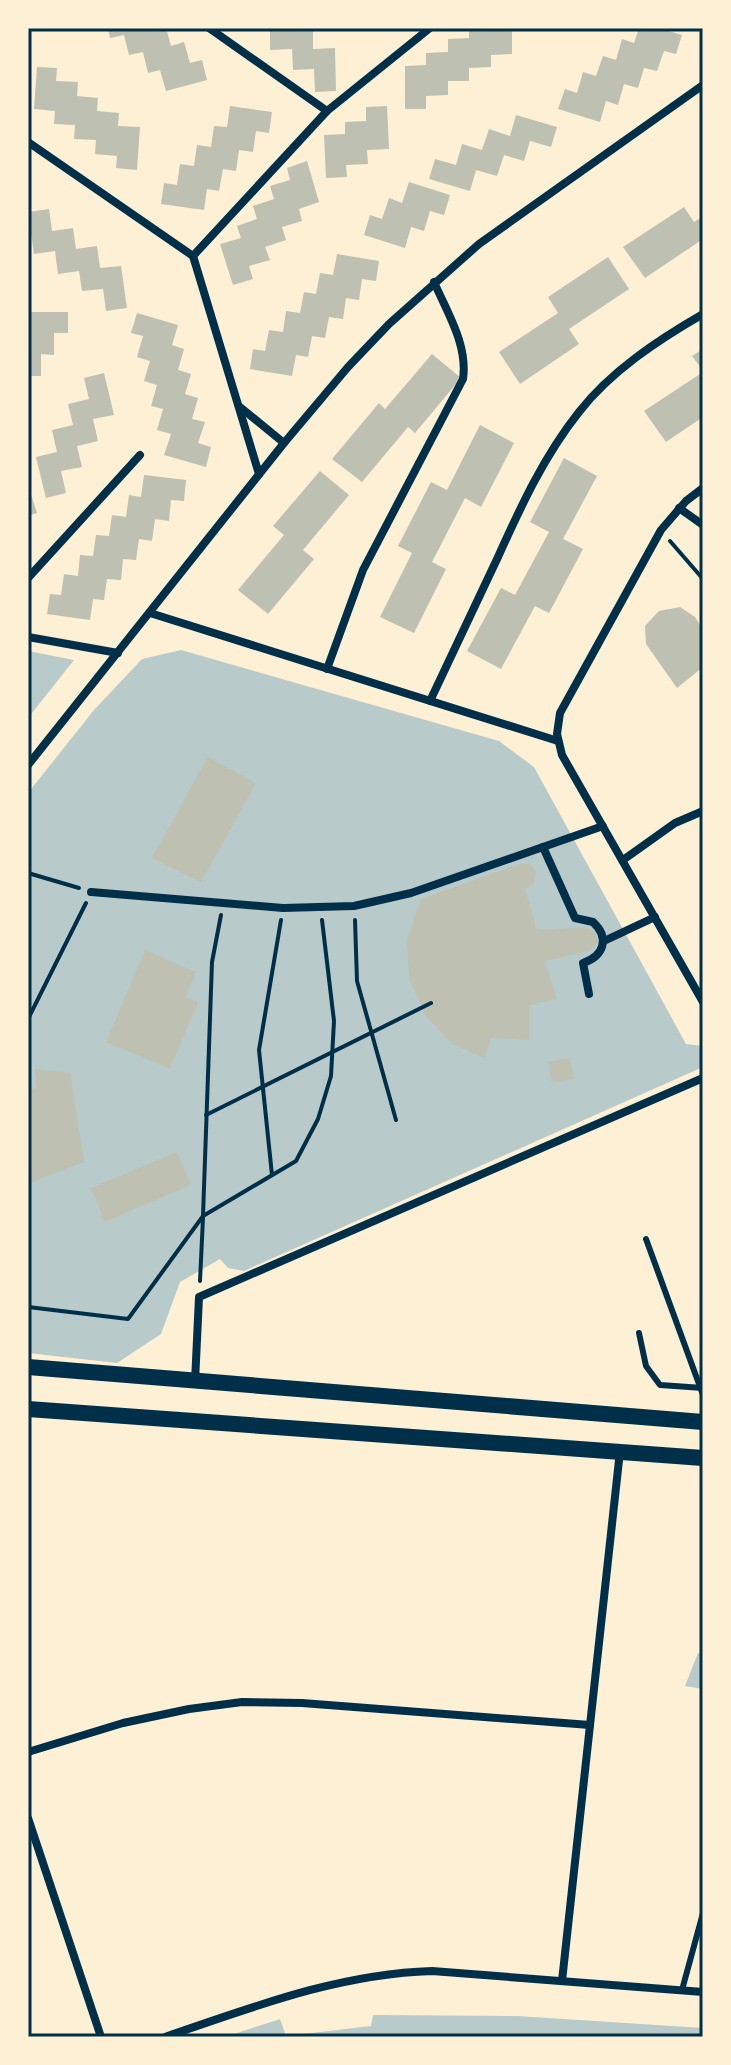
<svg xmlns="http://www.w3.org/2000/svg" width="731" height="2065" viewBox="0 0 731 2065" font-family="Commissioner,sans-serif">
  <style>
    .green { fill: #b9caca }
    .building { fill: #bec0b2 }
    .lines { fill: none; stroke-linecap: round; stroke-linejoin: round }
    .path { stroke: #003049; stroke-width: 4 }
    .service { stroke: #003049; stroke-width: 6 }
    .minor { stroke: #003049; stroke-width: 8 }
    .secondary { stroke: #003049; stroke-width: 16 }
    .neatline { fill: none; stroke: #003049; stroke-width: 3 }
  </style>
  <rect width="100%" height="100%" fill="#fdf0d5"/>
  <g class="green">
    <polygon points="181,650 499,741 534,767 686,1044 703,1046 703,1067 244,1271 228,1268 220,1259 180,1282 161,1334 117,1363 28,1353 28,793 94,710 142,659"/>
    <polygon points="28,651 74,660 28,718"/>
    <polygon points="698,1653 703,1654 703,1689 685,1686"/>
    <polygon points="373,2015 517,2016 703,2028 703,2037 225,2037 280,2019 286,2036 371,2026"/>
  </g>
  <g class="building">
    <polygon points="108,28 166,28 171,46 184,42 190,63 202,60 207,80 166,91 160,70 148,73 143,52 129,55 124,35 110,38"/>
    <polygon points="270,28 313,28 313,49 335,48 336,91 315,92 314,69 293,70 292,49 270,50"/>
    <polygon points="469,28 512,28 512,54 491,55 491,67 469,68 469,81 448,81 448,95 426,96 426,109 405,109 405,66 426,65 426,53 448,52 448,39 469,38"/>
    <polygon points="639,28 659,28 682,35 676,54 664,51 657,71 644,68 638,88 624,84 618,105 606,101 600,122 558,109 565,89 577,93 583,72 596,76 603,56 616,60 622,39 634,43"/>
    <polygon points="37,67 57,68 56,81 78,82 77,96 98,98 97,111 119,113 118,126 140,127 137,170 116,168 117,156 95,154 96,140 74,139 75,125 54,124 55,111 34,109"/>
    <polygon points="230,106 272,112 269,133 256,131 253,152 239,150 236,171 223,169 219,191 207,189 204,210 161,204 164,183 177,185 180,164 194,166 197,145 211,147 214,126 227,127"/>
    <polygon points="387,106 389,149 367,150 368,164 346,165 347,177 326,178 324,135 345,134 345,122 366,121 366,107"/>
    <polygon points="516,115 557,127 551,147 530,141 524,161 504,155 497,176 476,170 470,191 429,179 435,159 456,165 462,144 482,150 489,129 510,136"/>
    <polygon points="307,161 319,202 299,209 302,221 282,227 286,240 265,247 270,260 249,266 253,279 233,285 220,244 241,238 237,226 257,219 253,206 274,199 270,186 290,180 287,168"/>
    <polygon points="409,182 450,195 444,215 430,211 424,231 411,227 405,248 364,235 370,215 382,219 389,198 402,203"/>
    <polygon points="684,207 694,222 703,216 703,239 645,278 623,247"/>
    <polygon points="49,209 52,231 73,228 76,249 97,246 100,268 121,266 127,308 106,311 103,289 82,291 79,271 58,274 55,251 34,254 28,212"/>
    <polygon points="337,254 379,261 376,281 362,279 359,300 346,298 343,319 329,317 325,338 312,336 308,357 296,355 292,376 250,369 253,349 265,351 269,330 283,332 286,311 300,313 304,292 316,294 320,273 333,275"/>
    <polygon points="608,257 629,289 569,329 579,344 520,384 499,352 558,313 548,297"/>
    <polygon points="28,312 68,312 68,333 54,333 54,355 41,354 41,376 28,376"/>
    <polygon points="137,313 178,325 172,345 184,349 178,370 191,374 185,394 198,398 192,419 205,422 198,443 211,447 206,467 164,455 171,434 157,430 163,409 151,406 157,385 144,381 150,361 137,357 143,336 131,333"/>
    <polygon points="703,349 703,371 692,356"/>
    <polygon points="432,354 461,378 415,433 408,427 362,482 332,459 379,403 385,409"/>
    <polygon points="703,372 703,417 666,442 644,411"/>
    <polygon points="104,373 114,415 93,419 98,441 77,446 82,467 61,471 66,493 46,498 36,457 57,452 52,430 73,425 68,404 89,399 84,378"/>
    <polygon points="480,425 514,443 481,507 465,498 432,562 446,569 414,633 380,617 412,553 398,546 431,482 447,490"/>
    <polygon points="564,458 597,476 563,539 583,549 549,613 535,606 501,669 467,651 501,588 515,595 549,532 530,522"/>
    <polygon points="320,471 349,495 303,550 314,559 268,614 238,590 284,535 273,526"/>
    <polygon points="144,475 186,480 184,501 171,500 169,521 155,519 152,541 139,539 136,560 123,559 121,580 107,579 104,600 93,599 90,620 47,614 50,594 61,595 64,574 78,576 80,555 93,556 96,535 109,536 112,515 126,517 129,495 141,497"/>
    <polygon points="28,485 37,513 28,516"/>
    <polygon points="680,607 695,617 703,630 703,667 677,688 646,644 645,626 659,611"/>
    <polygon points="208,757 256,783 201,882 152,858"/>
    <polygon points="522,863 530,864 536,872 534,883 525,889 537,930 584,927 594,931 599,942 589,951 545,961 557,999 529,1005 529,1040 491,1038 485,1058 452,1044 426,1016 409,979 407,941 421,899"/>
    <polygon points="145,950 196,972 186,997 198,1002 170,1069 106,1042"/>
    <polygon points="570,1058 574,1079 552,1083 548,1062"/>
    <polygon points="35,1069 70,1073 84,1162 28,1184 28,1090 36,1088"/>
    <polygon points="177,1152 191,1185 105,1222 91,1188"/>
  </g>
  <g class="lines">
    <g class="path">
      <polyline points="670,541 703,579"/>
      <polyline points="28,873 79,888"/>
      <polyline points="221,915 212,962 203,1216 296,1161 318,1119 331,1076 334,1021 322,920"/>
      <polyline points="355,920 357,981 396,1120"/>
      <polyline points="28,1019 86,903"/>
      <polyline points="206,1115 431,1003"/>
      <polyline points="272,1175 259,1050 281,920"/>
      <polyline points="200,1281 203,1218"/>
      <polyline points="28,1307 128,1319 203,1216"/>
    </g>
    <g class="service">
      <polyline points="646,1239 703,1395"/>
      <polyline points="639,1333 646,1366 660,1385 703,1388"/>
      <polyline points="682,1990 703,1913"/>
    </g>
    <g class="minor">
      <polyline points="209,28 327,111"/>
      <polyline points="28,142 193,256 259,474"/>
      <polyline points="193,256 327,111 430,28"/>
      <polyline points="240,407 284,443"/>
      <polyline points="703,488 686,501 661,530 560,713 557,734 562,755 703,1002"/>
      <polyline points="679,508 703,525"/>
      <polyline points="28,578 140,455"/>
      <polyline points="150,613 558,741"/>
      <polyline points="28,637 118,653"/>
      <path d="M 327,669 L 363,570 L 463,379 C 468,345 447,312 434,282"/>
      <path d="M 430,701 C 453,653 475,605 498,557 C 521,506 544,456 579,412 C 611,371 658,340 703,314"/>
      <polyline points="28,765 284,443 348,367 389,324 479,244 703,85"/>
      <path d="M 543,847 L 575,918 L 593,922 C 610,938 604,956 583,963 L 589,994"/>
      <polyline points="623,860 675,823 703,811"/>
      <polyline points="91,892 283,908 354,906 411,893 603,826"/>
      <polyline points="604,941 655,917"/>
      <polyline points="195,1382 199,1297 703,1078"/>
      <polyline points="28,1752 123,1723 189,1709 242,1702 302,1703 590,1725"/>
      <polyline points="28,1818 101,2037"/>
      <polyline points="562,1981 620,1451"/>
      <path d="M 165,2037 C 253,2007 338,1974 432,1971 L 703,1992"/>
    </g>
    <g class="secondary">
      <polyline points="28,1367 703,1422"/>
      <polyline points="28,1409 703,1458"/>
    </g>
  </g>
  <rect width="731" height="2065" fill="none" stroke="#fdf0d5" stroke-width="60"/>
  <rect x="30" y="30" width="671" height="2005" class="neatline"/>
</svg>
